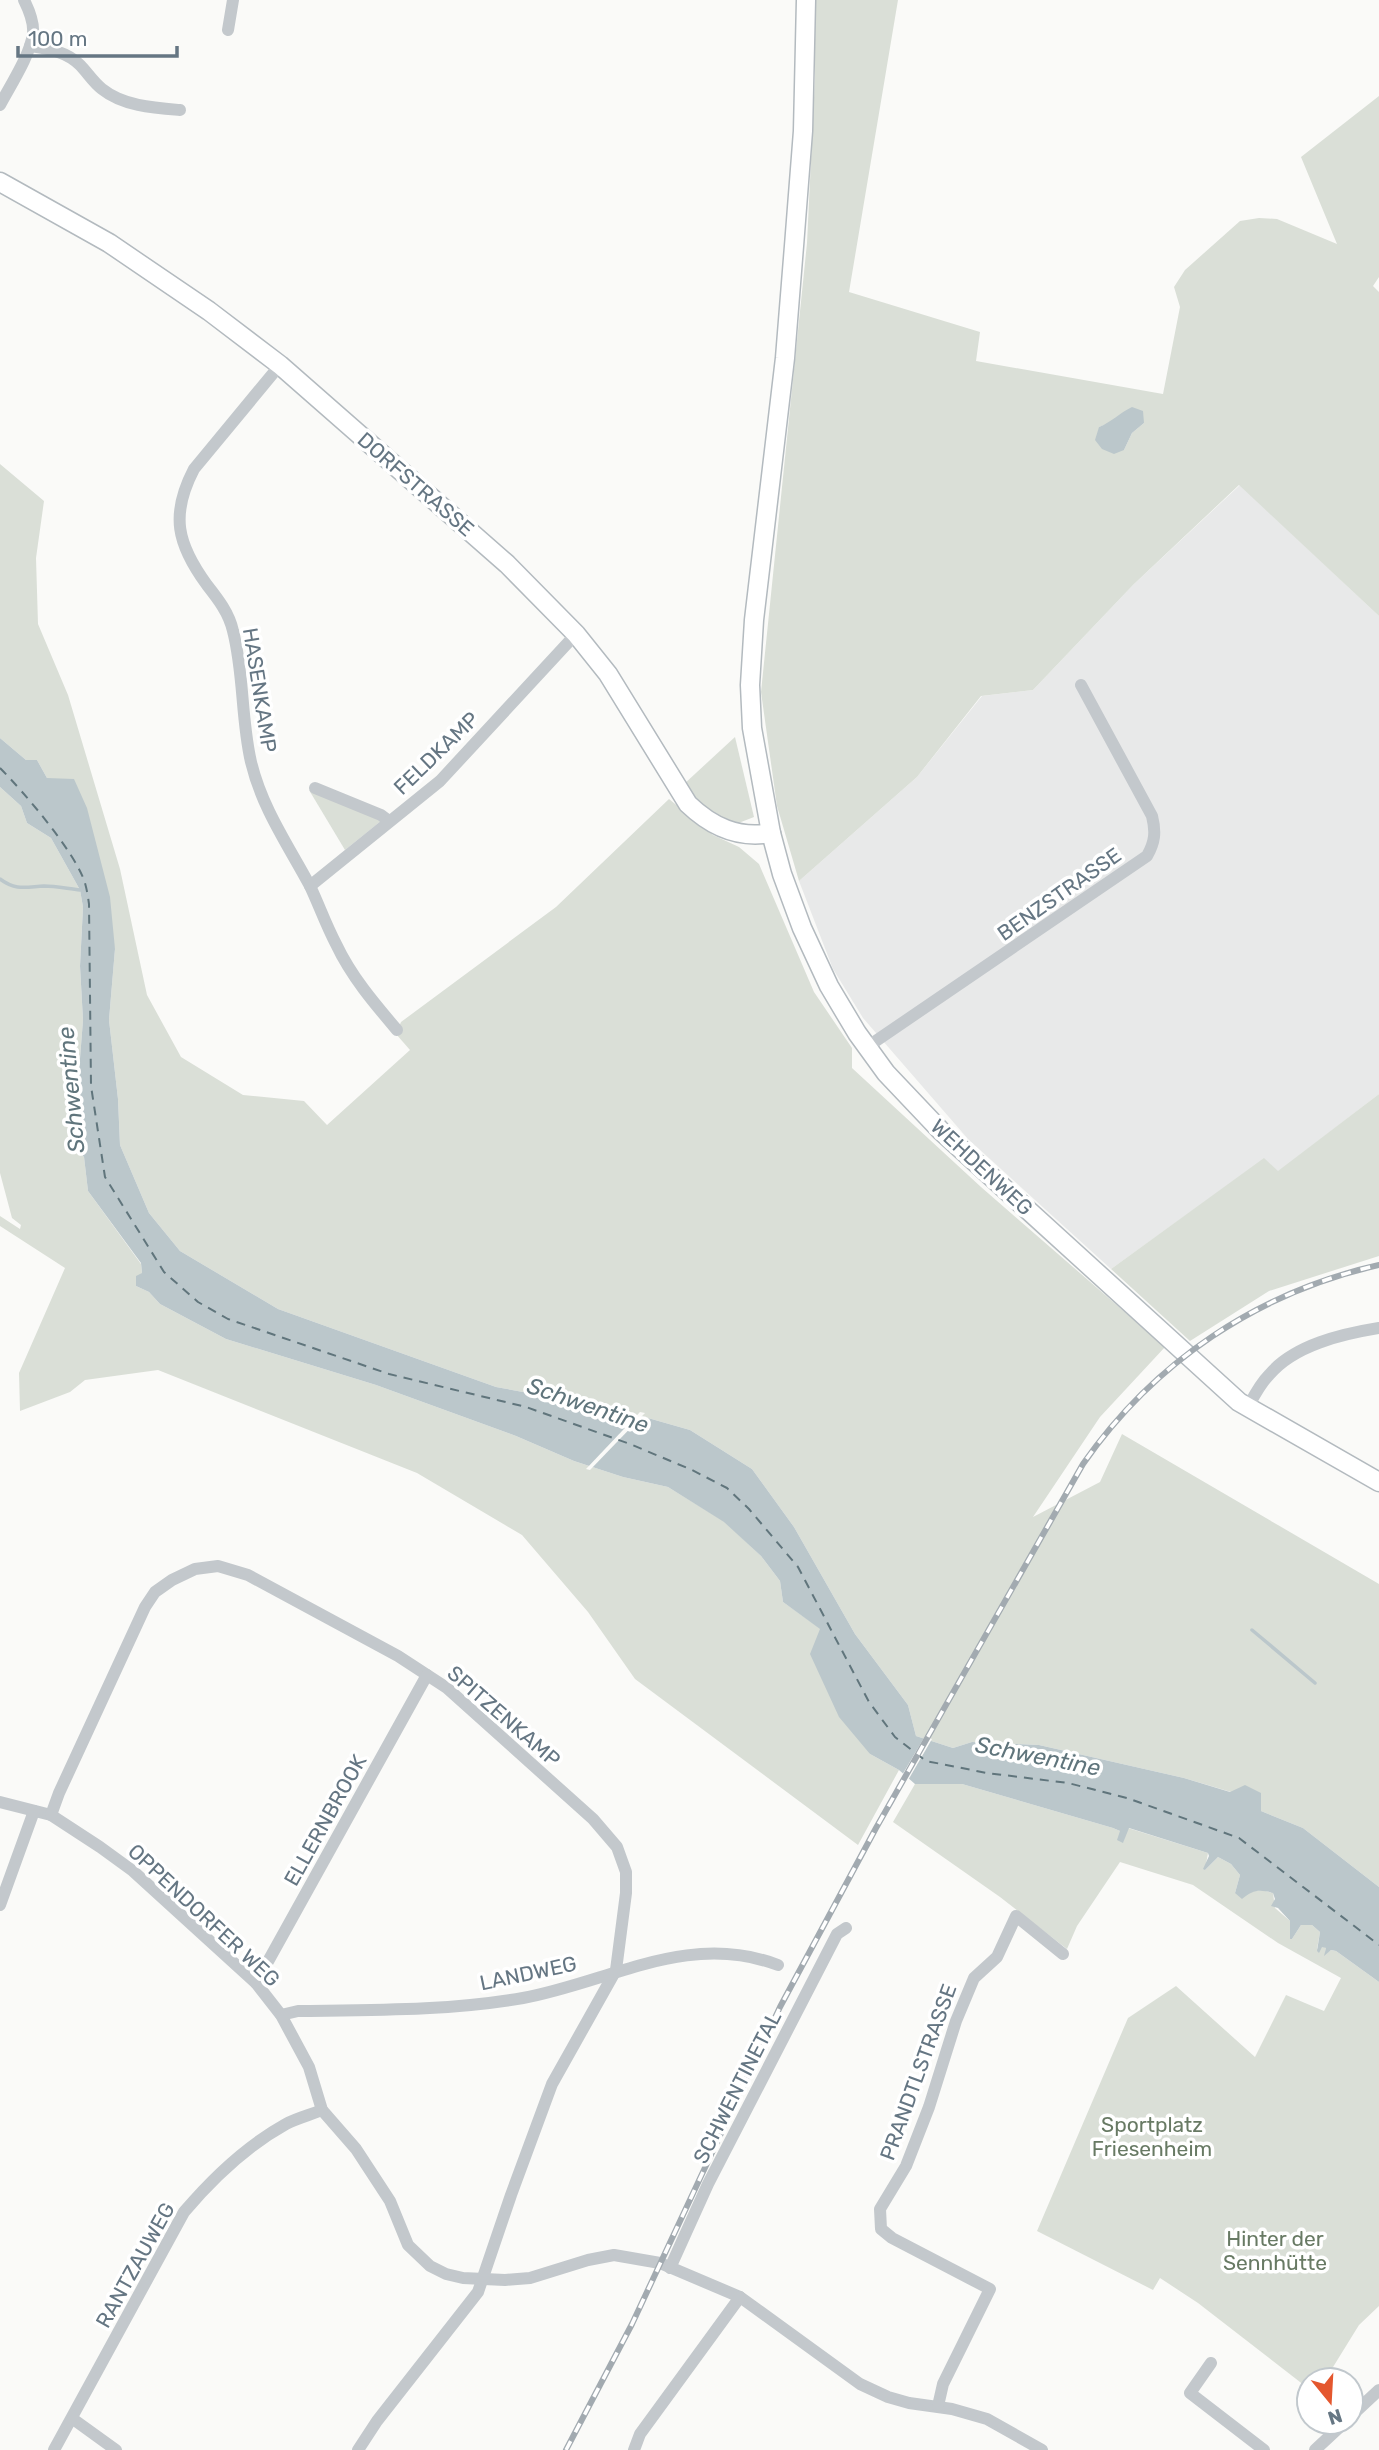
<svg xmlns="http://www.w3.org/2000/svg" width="1379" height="2450" viewBox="0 0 1379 2450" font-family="Rubik,sans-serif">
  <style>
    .built { fill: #e8e9e9 }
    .green { fill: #dadfd7; fill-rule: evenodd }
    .water { fill: #bbc7cb }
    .pier { fill: #fafaf8 }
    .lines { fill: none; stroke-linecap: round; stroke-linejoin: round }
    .stream { stroke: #bbc7cb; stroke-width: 3.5 }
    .ferry { stroke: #60757c; stroke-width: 2; stroke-dasharray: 9 7; stroke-linecap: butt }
    .secondary-casing { stroke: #b3babf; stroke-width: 21 }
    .street { stroke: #c3c8cc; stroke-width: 12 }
    .secondary { stroke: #fff; stroke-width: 18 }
    .rail-casing { stroke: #a2aab0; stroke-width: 6 }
    .rail { stroke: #fff; stroke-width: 3.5; stroke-dasharray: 10; stroke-linecap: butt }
    .labels { text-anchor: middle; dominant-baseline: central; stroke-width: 7; stroke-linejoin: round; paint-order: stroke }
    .street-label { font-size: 21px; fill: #657683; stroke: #fff }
    .park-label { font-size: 21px; fill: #687a64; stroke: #fff }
    .water-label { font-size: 23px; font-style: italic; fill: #60757c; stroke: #fff }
  </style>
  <rect width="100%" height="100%" fill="#fafaf8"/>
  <polygon class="built" points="1240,485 1379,616 1379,1094 1278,1172 1264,1159 1111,1269 968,1139 863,1018 833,969 799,881 917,777 982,696 1033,690 1133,585"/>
  <g class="green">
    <path d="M 814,0 L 898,0 L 849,292 L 980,332 L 976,361 L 1163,394 L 1180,307 L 1174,287 L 1185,270 L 1240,221 L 1259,218 L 1277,219 L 1337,244 L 1301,157 L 1379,96 L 1379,277 L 1373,286 L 1379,292 L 1379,616 L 1239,485 L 1133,585 L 1033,690 L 981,696 L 917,777 L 799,881 L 777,806 L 761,692 L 807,243 L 815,77 ZM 1112,422 L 1144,423 L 1132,433 L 1124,450 L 1099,427 Z"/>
    <polygon points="0,464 44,501 36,558 38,624 68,695 120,869 147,995 181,1057 243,1095 304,1101 327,1125 410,1050 396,1034 401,1022 556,907 669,799 713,835 739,847 759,864 814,992 852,1048 852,1068 981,1187 1165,1347 1100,1417 1033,1517 1100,1482 1122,1434 1379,1584 1379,1887 1303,1828 1261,1811 1231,1792 1184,1778 1039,1745 972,1742 953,1748 916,1736 908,1705 855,1634 794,1527 752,1469 690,1430 620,1410 496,1387 278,1309 180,1251 149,1213 120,1145 118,1099 109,1020 115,949 47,778 37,760 26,760 0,738"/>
    <polygon points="735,737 754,817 736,824 703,812 683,785"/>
    <polygon points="0,787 21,806 27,823 51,838 80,890 83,907 80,966 83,1020 79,1071 80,1117 69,1140 84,1157 88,1191 141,1264 142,1273 136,1286 149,1292 160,1304 226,1339 376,1385 516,1436 574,1461 623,1477 668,1487 725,1522 761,1556 780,1581 783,1602 821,1629 870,1754 899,1770 858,1845 635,1679 588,1612 522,1535 417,1473 158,1370 85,1380 70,1392 20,1411 19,1373 65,1268 0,1226 0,1216 20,1229 21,1225 12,1218 0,1173"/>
    <polygon points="309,790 377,816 381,821 345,850"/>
    <polygon points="1379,1094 1379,1256 1269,1291 1190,1341 1111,1269 1264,1158 1278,1171"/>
    <polygon points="915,1784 962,1784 1113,1828 1120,1831 1123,1842 1128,1828 1208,1853 1205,1870 1218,1857 1231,1864 1240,1875 1235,1893 1262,1890 1273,1893 1275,1908 1290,1921 1292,1939 1301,1925 1312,1925 1320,1932 1317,1949 1322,1946 1326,1948 1325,1954 1331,1950 1336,1951 1379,1982 1379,2306 1359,2325 1325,2380 1309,2380 1309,2389 1198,2303 1160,2278 1153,2290 1037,2231 1128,2018 1176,1986 1255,2057 1286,1995 1324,2011 1341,1978 1278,1943 1193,1885 1120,1862 1077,1926 1067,1949 1000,1897 893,1822"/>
  </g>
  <g class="water">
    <path d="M 1132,407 L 1143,411 L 1144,423 L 1132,433 L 1124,450 L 1114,454 L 1102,449 L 1095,440 L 1099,427 C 1112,422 1119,413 1132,407 Z"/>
    <path d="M 0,738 L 26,760 L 37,760 L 47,778 L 74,779 L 87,808 L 110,897 L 115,949 L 109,1020 L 118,1099 L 120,1145 L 149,1213 L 180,1251 L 278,1309 L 496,1387 L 620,1410 L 690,1430 L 752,1469 L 794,1527 L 855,1634 L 908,1705 L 916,1736 L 953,1748 L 972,1742 L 1039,1745 L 1184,1778 L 1230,1792 L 1245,1785 L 1261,1793 L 1261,1811 L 1303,1828 L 1379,1887 L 1379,1982 L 1336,1951 L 1331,1950 L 1324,1956 L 1326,1948 L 1322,1947 L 1319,1953 L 1317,1951 L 1320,1932 L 1312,1925 L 1301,1925 L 1292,1939 L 1290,1939 L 1290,1921 L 1278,1908 L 1271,1906 L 1275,1899 L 1273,1893 C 1259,1889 1253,1890 1242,1899 L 1235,1893 L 1240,1875 L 1231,1864 L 1218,1857 L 1205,1870 L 1203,1869 L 1209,1856 L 1208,1853 L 1129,1828 L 1123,1843 L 1117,1840 L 1120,1831 L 1113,1828 L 962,1784 L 915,1784 L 899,1770 L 870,1754 L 839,1717 L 810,1654 L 820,1629 L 783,1602 L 780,1581 L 761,1556 L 724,1522 L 668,1487 L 623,1477 L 574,1461 L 516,1436 L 376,1385 L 226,1339 L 160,1304 L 149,1292 L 136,1286 L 136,1276 L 142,1273 L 141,1263 L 88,1191 L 84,1157 L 69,1140 L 80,1117 L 79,1071 L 83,1020 L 80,966 L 83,907 L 80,890 L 51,838 L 27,823 L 21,806 L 0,787 Z"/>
  </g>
  <g class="pier">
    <polygon points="640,1412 645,1413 590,1470 586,1469"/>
    <polygon points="925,1736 932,1739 907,1782 901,1777"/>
  </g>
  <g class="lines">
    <g class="stream">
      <path d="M 0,879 C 16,891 26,887 44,886 C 56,886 69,889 80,890 L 81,888"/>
      <polyline points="1252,1630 1315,1683"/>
    </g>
    <path class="ferry" d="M 0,768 C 23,791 76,853 85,883 C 87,890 88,897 89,904 L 91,1086 L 105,1177 L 164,1272 L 198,1302 L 228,1319 L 389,1374 L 526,1407 L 630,1444 L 692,1470 L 727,1488 L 749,1509 L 798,1567 L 869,1702 L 895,1737 L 926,1761 L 987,1773 L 1068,1783 L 1127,1798 L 1239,1838 L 1379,1945"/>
    <g class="secondary-casing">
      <g id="secondary">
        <polyline points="806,0 803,131 794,246 785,358 754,620 750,685 752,728 771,833 782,874 802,928 829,986 857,1033 886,1073 941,1131 1239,1402 1379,1482"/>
        <path d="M 0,182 L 109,243 L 209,311 L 280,365 L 507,564 L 576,634 L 608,674 L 688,804 C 712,827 738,839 771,833"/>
      </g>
    </g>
    <g class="street">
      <polyline points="228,30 233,0"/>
      <path d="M 30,46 C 48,49 66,51 80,65 C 87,72 93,82 102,89 C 123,106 154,108 180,110"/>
      <path d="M 0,105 C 10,86 31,54 33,33 C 34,22 29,10 24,0"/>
      <path d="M 280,365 L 194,469 C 170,515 177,544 207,585 C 218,599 229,613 233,631 C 244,673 241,719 251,762 C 262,808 288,845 310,886 C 319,905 326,925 336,944 C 351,976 374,1003 397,1030"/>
      <polyline points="315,788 381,815 389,821"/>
      <polyline points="310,886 440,781 576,634"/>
      <path d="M 867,1047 L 1147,856 C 1155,842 1156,832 1152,816 L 1081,685"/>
      <path d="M 1248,1407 C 1254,1396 1260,1384 1269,1375 C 1294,1345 1342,1334 1379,1328"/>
      <polyline points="0,1802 51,1815 100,1847 133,1871 256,1983 281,2015 309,2067 322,2110 356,2149 390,2201 408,2245 430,2266 446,2274 463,2278 505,2280 530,2278 588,2260 614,2255 660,2263 740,2297 860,2384 888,2397 909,2403 952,2409 987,2419 1042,2450"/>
      <polyline points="51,1815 59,1793 145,1607 155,1592 172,1580 195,1569 218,1566 248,1575 398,1656 447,1688 593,1819 617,1847 626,1872 626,1893 616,1970 552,2084 511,2195 478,2292 377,2421 358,2450"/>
      <polyline points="0,1905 34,1811"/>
      <polyline points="256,1983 427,1675"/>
      <path d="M 281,2015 L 298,2011 C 373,2010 449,2011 523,1998 C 610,1982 688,1931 778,1965"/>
      <polyline points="670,2268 708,2184 837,1934 846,1928"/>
      <polyline points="1211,2363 1190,2393 1264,2450"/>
      <polyline points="938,2406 943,2384 990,2289 892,2238 881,2229 880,2209 906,2166 929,2107 956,2021 974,1978 997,1957 1016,1916 1063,1954"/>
      <polyline points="1351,2416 1379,2390"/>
      <polyline points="73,2419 116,2450"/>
      <path d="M 54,2450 L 184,2212 C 212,2179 248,2145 286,2124 C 297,2118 310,2115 322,2110"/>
      <polyline points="634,2450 640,2434 740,2297"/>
      <polyline points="1315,2450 1345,2422"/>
    </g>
    <use href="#secondary" class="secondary"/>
    <g class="rail-casing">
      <path id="rail" d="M 566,2450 L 632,2324 L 780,2007 L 876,1828 L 1083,1464 C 1154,1362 1258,1292 1379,1265"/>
    </g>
    <use href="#rail" class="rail"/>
  </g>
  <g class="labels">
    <g class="street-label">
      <text transform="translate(416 484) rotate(41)">DORFSTRASSE</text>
      <text transform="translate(260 690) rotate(81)">HASENKAMP</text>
      <text transform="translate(436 753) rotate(-44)">FELDKAMP</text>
      <text transform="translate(1059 894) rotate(-35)">BENZSTRASSE</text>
      <text transform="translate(982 1167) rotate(43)">WEHDENWEG</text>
      <text transform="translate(504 1716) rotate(41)">SPITZENKAMP</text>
      <text transform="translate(325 1820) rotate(-61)">ELLERNBROOK</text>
      <text transform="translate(204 1915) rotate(43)">OPPENDORFER WEG</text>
      <text transform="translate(528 1973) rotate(-12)">LANDWEG</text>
      <text transform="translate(918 2072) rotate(-70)">PRANDTLSTRASSE</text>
      <text transform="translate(737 2087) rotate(-63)">SCHWENTINETAL</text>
      <text transform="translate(135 2265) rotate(-61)">RANTZAUWEG</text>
    </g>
    <g class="park-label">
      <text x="1152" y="2124">Sportplatz<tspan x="1152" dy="24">Friesenheim</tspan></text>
      <text x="1275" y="2238">Hinter der<tspan x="1275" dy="24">Sennhütte</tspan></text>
    </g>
    <g class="water-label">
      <text transform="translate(71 1090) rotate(-95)">Schwentine</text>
      <text transform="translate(588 1405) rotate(19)">Schwentine</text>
      <text transform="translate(1038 1756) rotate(11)">Schwentine</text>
    </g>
  </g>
  <g transform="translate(1330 2401) rotate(162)"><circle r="33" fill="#ffffff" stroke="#c1c8cd" stroke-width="2"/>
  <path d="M0-5L12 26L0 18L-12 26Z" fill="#e4572e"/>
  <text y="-10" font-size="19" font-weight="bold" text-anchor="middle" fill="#657683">N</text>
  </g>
  <path d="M18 46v10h159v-10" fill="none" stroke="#657683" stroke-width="3.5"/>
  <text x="28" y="46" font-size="21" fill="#657683" stroke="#ffffff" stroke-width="5" paint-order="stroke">100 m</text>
</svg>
